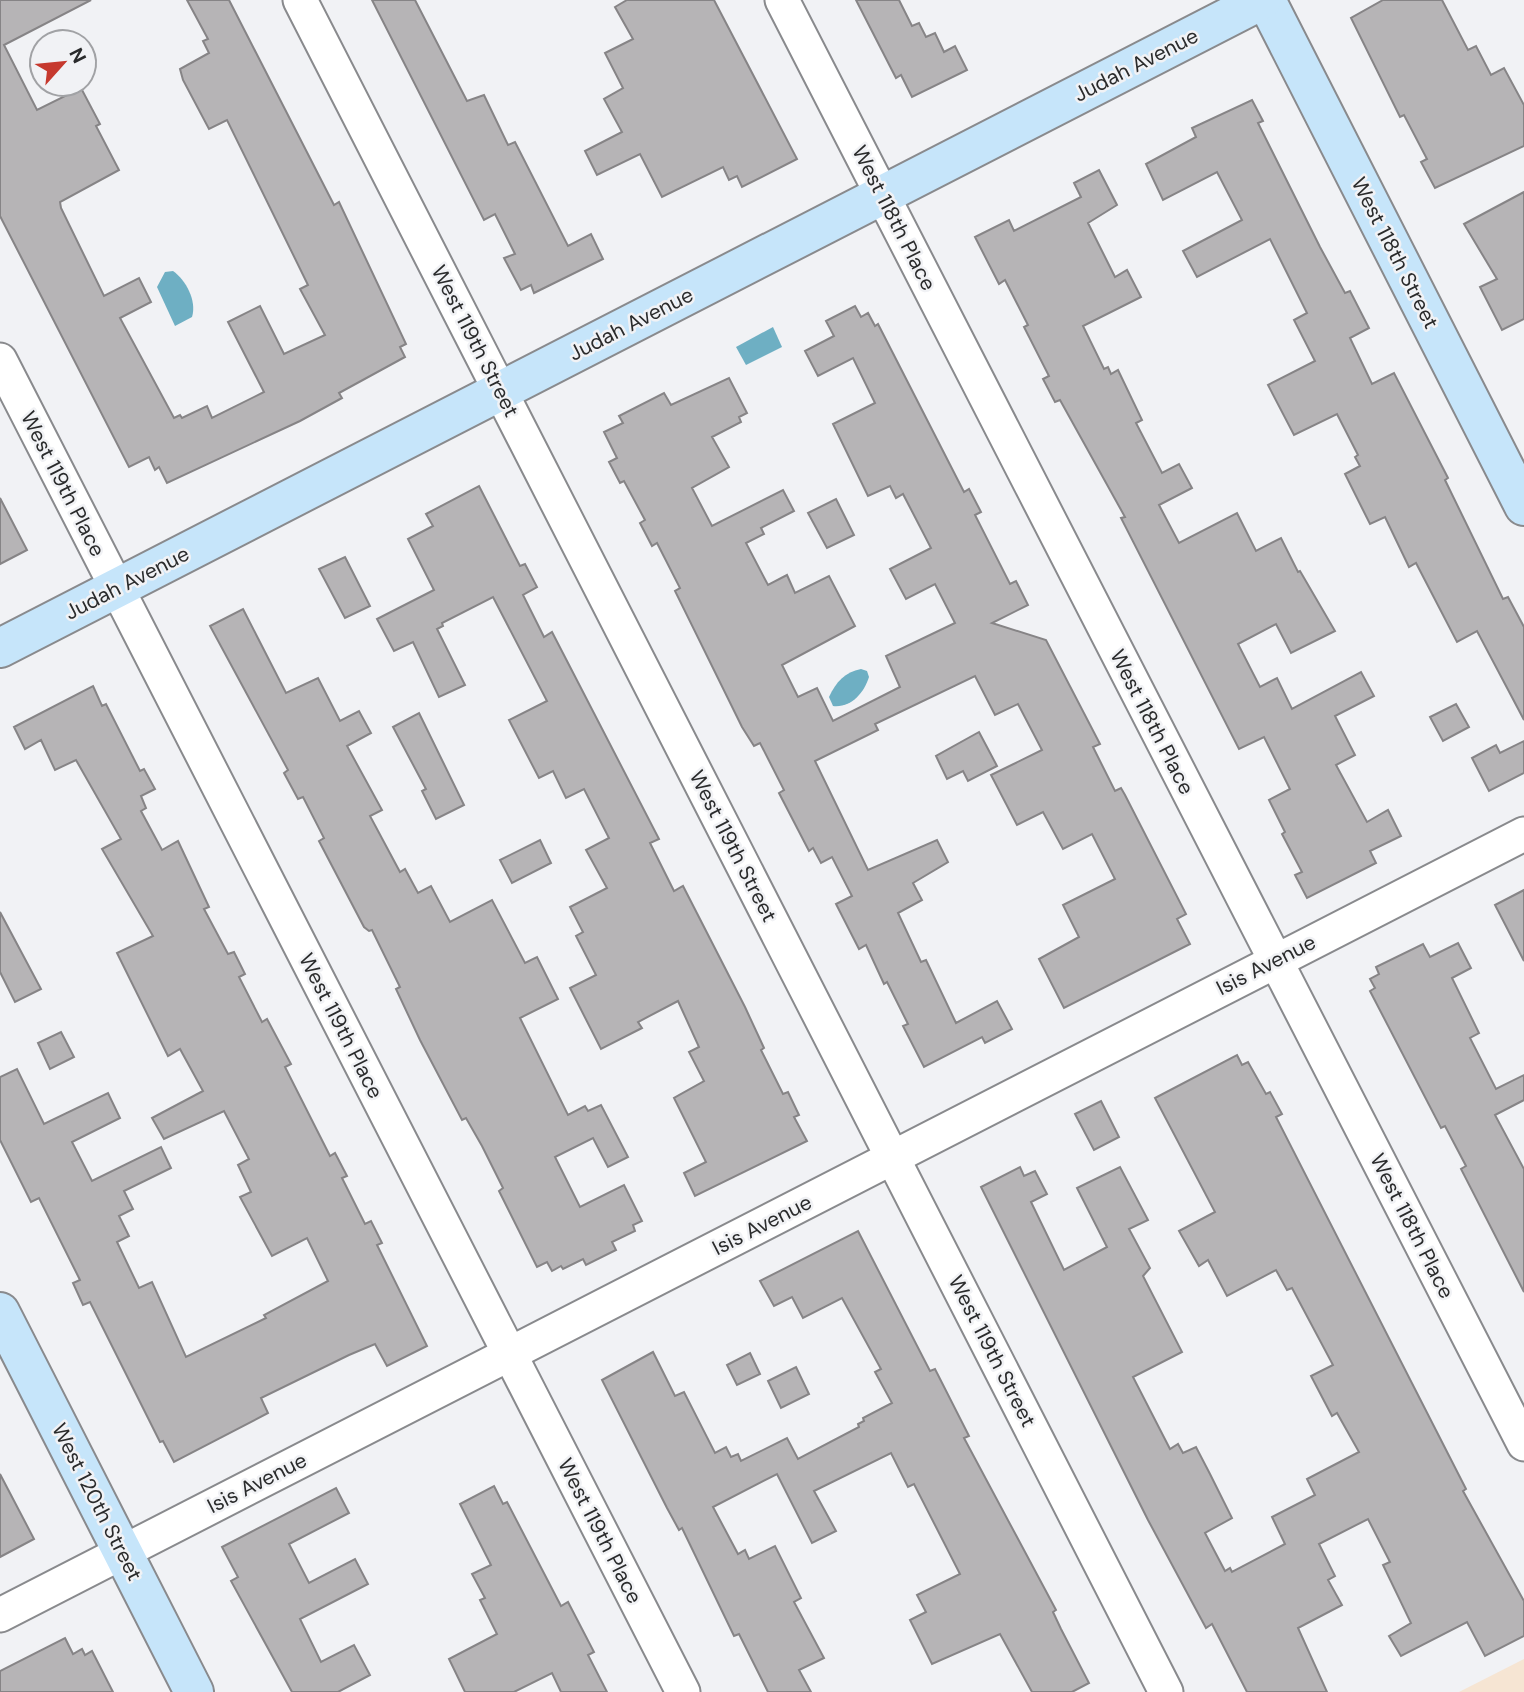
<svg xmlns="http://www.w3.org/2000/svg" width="1524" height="1692" viewBox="0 0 1524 1692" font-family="'DM Sans',sans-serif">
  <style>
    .commercial { fill: #f6e5d3 }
    .water { fill: #6eafc3 }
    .building { fill: #b6b4b6; stroke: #868486; stroke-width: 2 }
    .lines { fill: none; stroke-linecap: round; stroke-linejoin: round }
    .street-casing { stroke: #898a8d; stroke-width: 37 }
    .secondary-casing { stroke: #898a8d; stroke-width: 42 }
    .street { stroke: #fff; stroke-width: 33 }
    .secondary { stroke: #c6e5fa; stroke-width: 38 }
    .labels { text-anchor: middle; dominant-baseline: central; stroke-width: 5; stroke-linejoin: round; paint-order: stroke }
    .street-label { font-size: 21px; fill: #2a2b2c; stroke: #f1f2f5 }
  </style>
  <rect width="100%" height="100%" fill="#f1f2f5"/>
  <polygon class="commercial" points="1524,1659 1524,1692 1459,1692"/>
  <g class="water">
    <path d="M 173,271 C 186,280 197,301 192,317 L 175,326 L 157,287 L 165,272 Z"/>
    <polygon points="773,327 782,347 746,365 736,347"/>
    <path d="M 861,669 L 867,671 L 869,677 C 864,693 851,708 833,706 L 829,697 C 836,682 845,672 861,669 Z"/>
  </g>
  <g class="building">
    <polygon points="0,0 91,0 4,45 37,110 81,88 100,124 96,126 119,170 60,202 61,208 104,296 139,278 151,302 120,318 174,418 180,415 182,418 207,406 212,418 264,392 228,322 260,306 284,354 325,335 300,289 308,285 227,120 209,129 183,80 180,69 209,53 203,41 208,39 187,0 229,0 334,205 339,202 406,344 400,347 405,357 339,393 342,398 300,421 167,483 159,467 155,470 149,457 129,467 0,216"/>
    <polygon points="372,0 415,0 467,101 484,95 508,145 515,142 568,246 591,234 603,259 534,293 531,285 521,290 504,258 515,254 495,214 484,220"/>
    <polygon points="627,0 714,0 797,159 742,187 737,176 729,180 723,167 662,197 640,154 597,175 585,151 622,132 604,99 623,88 605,53 633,39 615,7"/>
    <polygon points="856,0 899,0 912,26 919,23 926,37 935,33 944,52 955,46 967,70 912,97 901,75 896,78"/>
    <polygon points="1383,0 1442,0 1468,50 1476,46 1491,75 1504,68 1524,105 1524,146 1435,188 1421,162 1427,159 1404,115 1400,117 1351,18"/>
    <polygon points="1252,100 1263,121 1258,123 1320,247 1345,293 1350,291 1369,328 1350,338 1372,384 1394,373 1448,478 1445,480 1503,599 1508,597 1524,627 1524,720 1477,631 1457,642 1416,563 1409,567 1385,517 1370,524 1345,474 1360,466 1355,457 1358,455 1337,414 1294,435 1268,385 1315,361 1294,320 1307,313 1270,239 1197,277 1183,251 1242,220 1217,172 1163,200 1146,164 1196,137 1192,128"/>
    <polygon points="1099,170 1117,205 1088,223 1115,277 1127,270 1141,297 1083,326 1104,369 1108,367 1111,374 1118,370 1142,420 1136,423 1162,473 1179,464 1192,488 1159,505 1179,543 1237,513 1256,551 1281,538 1298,572 1300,571 1335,631 1291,653 1276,624 1238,644 1260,687 1277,678 1292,709 1361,672 1374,696 1335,716 1355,755 1336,765 1367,822 1388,810 1401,836 1370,851 1376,863 1307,898 1295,875 1302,872 1282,834 1285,832 1269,800 1290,789 1264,737 1239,749 1121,518 1125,517 1060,400 1055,402 1043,379 1049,376 1024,327 1028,325 1005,280 999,284 975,237 1009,220 1014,231 1081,197 1074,183"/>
    <polygon points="1524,192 1524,319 1502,330 1480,287 1497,279 1464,224"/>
    <polygon points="855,306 861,317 868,313 875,326 878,324 964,492 969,489 981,512 975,515 1010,584 1016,581 1028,605 992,623 1046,640 1100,744 1093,747 1115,791 1121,788 1125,795 1186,914 1177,919 1190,944 1064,1008 1039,959 1079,937 1063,905 1115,879 1092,834 1063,849 1043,812 1017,825 991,775 1042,750 1018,704 995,715 975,676 875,724 878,730 815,761 868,870 937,840 948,862 913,883 922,900 898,913 921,962 926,960 956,1023 997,1001 1012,1029 985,1043 982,1037 924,1067 903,1026 908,1024 887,982 884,984 866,945 859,949 836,904 852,896 832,857 821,863 813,848 809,851 779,793 784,790 760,743 754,746 742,727 675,591 680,588 657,543 652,546 640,523 645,520 624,481 620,483 609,462 617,458 604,432 623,423 619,416 664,393 671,405 729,378 747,413 739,417 741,422 712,437 729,467 692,488 712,526 783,490 794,511 761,528 764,534 746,543 768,585 787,575 795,593 829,576 855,626 782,665 798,697 817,688 833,721 900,687 886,656 955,623 935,584 906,599 890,569 931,548 903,494 896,498 890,486 868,496 833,424 875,403 853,358 818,376 805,351 834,336 826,321"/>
    <polygon points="479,486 520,566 525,564 537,587 523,595 544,637 552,632 659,839 650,843 674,891 683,886 745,1007 764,1048 761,1050 783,1094 788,1092 799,1115 794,1117 807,1141 695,1196 684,1173 706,1162 674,1098 704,1081 689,1052 699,1047 678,1001 638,1022 642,1028 601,1049 570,988 596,975 576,936 583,932 570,907 607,888 586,850 609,838 584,789 566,798 553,771 539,778 509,720 547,701 493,597 442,623 443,626 437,629 465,685 439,697 413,642 394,651 377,619 434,590 408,539 433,526 426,514"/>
    <polygon points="0,498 27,550 0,564"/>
    <polygon points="836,499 854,535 827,548 808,513"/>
    <polygon points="345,557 370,606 345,618 319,569"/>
    <polygon points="243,609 286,693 318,678 340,721 359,711 371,733 347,746 382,810 370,816 400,872 405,869 418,893 431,886 450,922 492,900 525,963 537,957 558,999 520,1018 568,1115 585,1106 588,1111 601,1105 628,1157 608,1167 593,1138 555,1157 580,1207 624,1185 642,1221 633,1225 635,1231 612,1242 616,1250 586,1265 583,1259 563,1269 561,1266 552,1271 547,1262 537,1267 499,1191 503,1188 482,1146 466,1118 462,1120 420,1040 396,989 400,987 372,930 369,931 364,927 319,841 324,838 303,797 298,799 284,773 288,770 210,626"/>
    <polygon points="93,686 102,706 106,704 140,771 144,769 155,789 141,796 146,808 141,811 162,850 178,841 209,907 204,909 228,954 234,952 245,974 239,977 262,1022 267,1019 291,1064 285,1067 330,1156 335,1153 347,1176 342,1178 365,1224 371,1221 382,1243 377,1245 427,1346 387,1366 375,1344 349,1355 261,1398 268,1413 174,1462 163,1441 160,1442 90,1302 83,1305 73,1283 80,1280 39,1198 31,1202 0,1140 0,1077 17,1069 44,1124 108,1093 120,1118 72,1142 92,1181 161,1147 171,1168 124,1191 133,1209 119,1216 129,1236 117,1242 139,1288 152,1282 186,1357 266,1318 264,1315 328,1281 307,1238 272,1256 240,1197 251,1192 238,1165 249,1159 224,1111 164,1139 152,1118 203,1091 180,1049 168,1056 117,953 153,936 102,849 121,839 76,760 55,770 41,740 25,749 14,727"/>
    <polygon points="1456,704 1469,727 1443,741 1430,717"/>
    <polygon points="419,713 464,805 436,819 422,791 426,789 393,727"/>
    <polygon points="979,732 997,766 968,781 963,771 947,779 936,756"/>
    <polygon points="1524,741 1524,773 1489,791 1472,758 1496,745 1500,753"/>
    <polygon points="540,840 551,863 512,883 500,860"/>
    <polygon points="1524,890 1524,961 1495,905"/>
    <polygon points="0,912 41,989 15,1002 0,972"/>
    <polygon points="1458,943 1471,968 1452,978 1479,1033 1470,1038 1496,1089 1524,1075 1524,1100 1495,1115 1524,1169 1524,1292 1461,1169 1466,1166 1445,1126 1441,1128 1370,991 1375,988 1370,979 1379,974 1376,967 1423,944 1430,957"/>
    <polygon points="61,1032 74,1057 50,1069 38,1043"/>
    <polygon points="1237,1055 1242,1065 1248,1062 1266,1094 1270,1092 1282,1114 1276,1117 1466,1489 1463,1491 1524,1601 1524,1636 1485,1656 1467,1622 1401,1656 1389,1636 1411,1623 1383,1565 1390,1562 1368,1519 1319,1544 1335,1576 1328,1580 1342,1605 1298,1628 1327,1692 1247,1692 1212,1624 1206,1628 1148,1520 981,1187 1020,1167 1024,1176 1035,1171 1047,1194 1031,1202 1064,1270 1107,1247 1077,1188 1120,1167 1148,1220 1129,1229 1150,1268 1143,1276 1182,1352 1133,1377 1170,1449 1178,1444 1183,1453 1196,1447 1210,1474 1232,1518 1205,1533 1225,1571 1230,1568 1232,1572 1285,1544 1272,1517 1315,1495 1307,1479 1359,1452 1337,1413 1332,1416 1311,1376 1333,1365 1292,1288 1287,1290 1276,1270 1227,1296 1208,1260 1199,1266 1179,1231 1215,1212 1155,1098"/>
    <polygon points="1101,1101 1119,1137 1094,1150 1075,1114"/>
    <polygon points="858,1231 930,1371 935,1369 969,1436 964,1438 1056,1610 1053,1612 1061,1629 1089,1683 1072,1692 1032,1692 1000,1634 932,1664 910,1620 926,1612 917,1595 960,1574 914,1484 908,1487 891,1453 814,1491 836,1531 812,1543 777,1474 713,1507 738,1554 745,1550 749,1559 775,1546 801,1598 794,1602 824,1658 799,1670 811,1692 768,1692 739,1634 734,1636 682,1528 679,1530 667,1508 602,1380 653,1352 675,1396 684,1392 715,1453 726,1447 731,1457 738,1454 741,1461 787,1438 798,1459 859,1427 858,1424 864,1421 863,1418 892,1403 875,1372 881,1369 842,1298 803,1318 792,1297 774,1306 760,1281"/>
    <polygon points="750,1353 760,1374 737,1385 727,1365"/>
    <polygon points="796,1367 809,1394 781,1408 768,1381"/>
    <polygon points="0,1474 34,1539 0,1557"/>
    <polygon points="494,1486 503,1504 507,1502 561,1606 568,1602 594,1652 588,1655 607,1692 561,1692 552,1673 514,1692 465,1692 449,1659 497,1634 480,1600 485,1598 472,1574 491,1565 460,1504"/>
    <polygon points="336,1488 349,1513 289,1544 309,1583 355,1559 368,1584 300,1619 321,1662 354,1645 370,1675 338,1692 292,1692 231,1581 238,1577 222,1547"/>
    <polygon points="65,1638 73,1654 82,1649 85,1655 92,1651 113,1692 0,1692 0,1671"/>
  </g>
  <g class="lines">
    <g class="street-casing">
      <g id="street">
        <polyline points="300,0 1166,1692"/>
        <polyline points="782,0 1524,1444"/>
        <polyline points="0,360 683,1692"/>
        <polyline points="0,1615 1524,834"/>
      </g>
    </g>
    <g class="secondary-casing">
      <g id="secondary">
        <polyline points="1266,0 1524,506"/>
        <polyline points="0,648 1262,0"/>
        <polyline points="0,1312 194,1692"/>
      </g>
    </g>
    <use href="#street" class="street"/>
    <use href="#secondary" class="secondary"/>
  </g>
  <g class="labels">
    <g class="street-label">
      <text transform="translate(1136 65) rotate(-27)">Judah Avenue</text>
      <text transform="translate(894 218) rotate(63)">West 118th Place</text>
      <text transform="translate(1395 253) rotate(63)">West 118th Street</text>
      <text transform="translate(631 324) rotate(-27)">Judah Avenue</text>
      <text transform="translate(475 341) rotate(63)">West 119th Street</text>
      <text transform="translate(63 484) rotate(63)">West 119th Place</text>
      <text transform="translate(127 583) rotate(-27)">Judah Avenue</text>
      <text transform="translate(1152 722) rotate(63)">West 118th Place</text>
      <text transform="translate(733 846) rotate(63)">West 119th Street</text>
      <text transform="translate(1266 965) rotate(-27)">Isis Avenue</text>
      <text transform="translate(341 1026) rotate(63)">West 119th Place</text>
      <text transform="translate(762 1225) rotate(-27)">Isis Avenue</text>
      <text transform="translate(1412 1226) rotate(63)">West 118th Place</text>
      <text transform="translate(992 1351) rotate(63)">West 119th Street</text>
      <text transform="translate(257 1483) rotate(-27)">Isis Avenue</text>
      <text transform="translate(97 1502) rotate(63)">West 120th Street</text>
      <text transform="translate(600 1531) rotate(63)">West 119th Place</text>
    </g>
  </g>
  <g transform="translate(63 63) rotate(63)"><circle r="33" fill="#f1f2f5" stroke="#a1a2a5" stroke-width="2"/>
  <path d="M0-5L12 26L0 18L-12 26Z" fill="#c6392e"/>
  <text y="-10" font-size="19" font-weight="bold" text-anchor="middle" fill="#2a2b2c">N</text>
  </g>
</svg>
